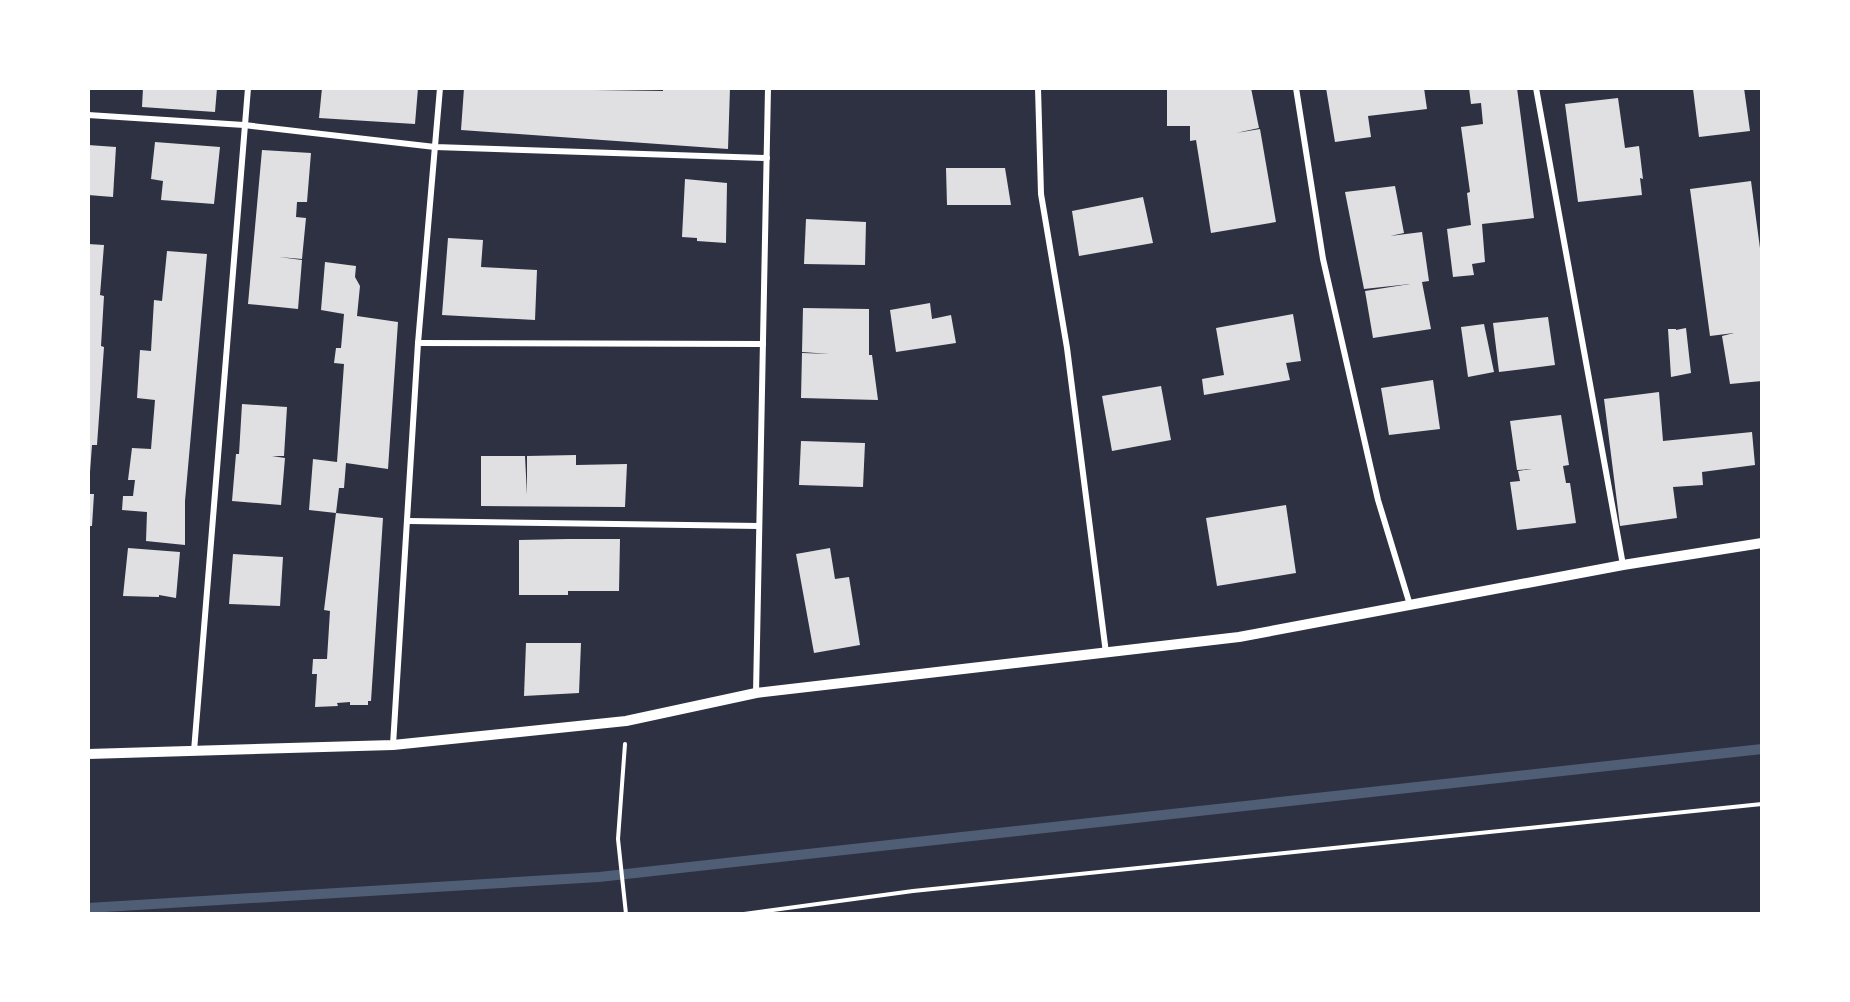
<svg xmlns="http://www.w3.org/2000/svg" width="1850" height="1002" viewBox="0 0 1850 1002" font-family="Montserrat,sans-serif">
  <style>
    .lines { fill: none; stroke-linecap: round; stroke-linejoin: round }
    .stream { stroke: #4f5d75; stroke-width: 10 }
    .building { fill: #e0e0e3 }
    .path { stroke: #fff; stroke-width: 4 }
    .minor { stroke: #fff; stroke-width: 6 }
    .tertiary { stroke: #fff; stroke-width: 10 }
  </style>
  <rect width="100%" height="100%" fill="#2d3142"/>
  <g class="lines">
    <polyline class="stream" points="88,908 599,877 1762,749"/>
  </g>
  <g class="building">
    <polygon points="143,88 217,88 215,112 142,107"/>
    <polygon points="322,88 418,88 415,124 319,118"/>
    <polygon points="464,88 663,91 663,88 730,88 728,149 461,130"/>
    <polygon points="1167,88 1251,88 1259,128 1236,133 1260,129 1276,222 1211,233 1196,140 1190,141 1190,126 1167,126"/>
    <polygon points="1326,88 1424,88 1427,109 1368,116 1371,137 1335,142"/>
    <polygon points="1469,88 1517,88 1534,218 1482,224 1485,262 1472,264 1474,275 1453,277 1447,229 1471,225 1467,193 1470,192 1461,127 1483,124 1481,103 1471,104"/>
    <polygon points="1744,88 1750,131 1699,137 1693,89"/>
    <polygon points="1618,98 1625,148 1639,146 1643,179 1640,178 1642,195 1578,202 1565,104"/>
    <polygon points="155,142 220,147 214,204 161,200 163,181 151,179"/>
    <polygon points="88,145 116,147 113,197 88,195"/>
    <polygon points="262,150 311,153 307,202 297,202 296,217 306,218 302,259 279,257 302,260 298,309 248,304"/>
    <polygon points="946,168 1005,168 1011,205 947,205"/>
    <polygon points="685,179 727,183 726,243 697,241 697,238 682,237"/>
    <polygon points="1751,181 1762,263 1762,381 1730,384 1722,336 1734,333 1710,336 1690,189"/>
    <polygon points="1395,186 1404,233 1390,236 1422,232 1429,281 1422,282 1431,329 1373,338 1365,291 1410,284 1364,289 1345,192"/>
    <polygon points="1143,197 1153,243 1079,256 1072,211"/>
    <polygon points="806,219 866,222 865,265 804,264"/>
    <polygon points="448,238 483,240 481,267 537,270 535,320 442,315"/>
    <polygon points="88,244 104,245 100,295 104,296 101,346 104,347 97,445 92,445 90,472 88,472"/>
    <polygon points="167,251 207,254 185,501 185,545 146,541 147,512 122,510 123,496 133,496 135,480 128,480 132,448 151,449 155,400 137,398 140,350 151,351 154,300 162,301"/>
    <polygon points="325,262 356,266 355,277 360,286 357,316 398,322 388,469 346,463 344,488 339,488 336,513 309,510 313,459 337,462 344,364 334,363 336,348 341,348 344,314 321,310"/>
    <polygon points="930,303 932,319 951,315 956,343 896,352 890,310"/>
    <polygon points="803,308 869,309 869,355 872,355 878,400 801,398 802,353 830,354 802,352"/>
    <polygon points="1293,314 1301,361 1286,363 1290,380 1204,395 1202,379 1224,375 1216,328"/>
    <polygon points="1548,317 1555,365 1499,372 1493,323"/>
    <polygon points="1484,324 1494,372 1468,377 1461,327"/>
    <polygon points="1686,328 1691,373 1671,377 1668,329 1676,329 1676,330"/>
    <polygon points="1433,380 1440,429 1389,435 1381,388"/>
    <polygon points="1161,386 1171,440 1112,451 1102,396"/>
    <polygon points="1659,392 1663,441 1752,432 1755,465 1702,472 1703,485 1673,487 1677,518 1620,526 1604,399"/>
    <polygon points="242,404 287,407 284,456 272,456 285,458 281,505 232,501 236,454 239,454"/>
    <polygon points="1561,415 1569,465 1563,466 1566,483 1570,483 1576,523 1517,530 1510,482 1520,481 1518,471 1532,469 1517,470 1510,421"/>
    <polygon points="801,441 865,443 863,487 799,485"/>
    <polygon points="576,455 576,465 627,464 625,507 481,506 481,456 525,456 527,495 527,456"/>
    <polygon points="88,494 94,494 92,526 88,526"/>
    <polygon points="1286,505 1296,573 1217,586 1206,518"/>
    <polygon points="336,513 383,518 371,701 368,701 368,705 350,705 350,702 337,703 338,706 315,707 317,674 312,674 313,659 327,659 330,611 324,610"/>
    <polygon points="568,539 620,539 619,591 568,591 568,595 519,595 519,540"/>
    <polygon points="128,548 180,552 176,598 159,595 159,597 123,596"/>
    <polygon points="830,548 835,579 849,577 860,645 814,653 796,554"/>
    <polygon points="233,554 283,557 280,606 229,604"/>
    <polygon points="526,643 581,643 579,693 524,696"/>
  </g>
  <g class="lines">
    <g class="path">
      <polyline points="625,744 618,839 626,914"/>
      <polyline points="744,914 913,891 1762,804"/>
    </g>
    <g class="minor">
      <polyline points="1038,88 1041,194 1067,348 1106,653"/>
      <polyline points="1296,88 1323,259 1378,500 1410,605"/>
      <polyline points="1536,88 1623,565"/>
      <polyline points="88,115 244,125 435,147 767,158"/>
      <polyline points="418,343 763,344"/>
      <polyline points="409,521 759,526"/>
      <polyline points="756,693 768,88"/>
      <polyline points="393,745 418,343 440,88"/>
      <polyline points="194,751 248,88"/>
    </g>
    <polyline class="tertiary" points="88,754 393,745 626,721 756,693 1239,637 1623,565 1762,543"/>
  </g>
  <rect width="1850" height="1002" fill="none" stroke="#ffffff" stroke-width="180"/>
</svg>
